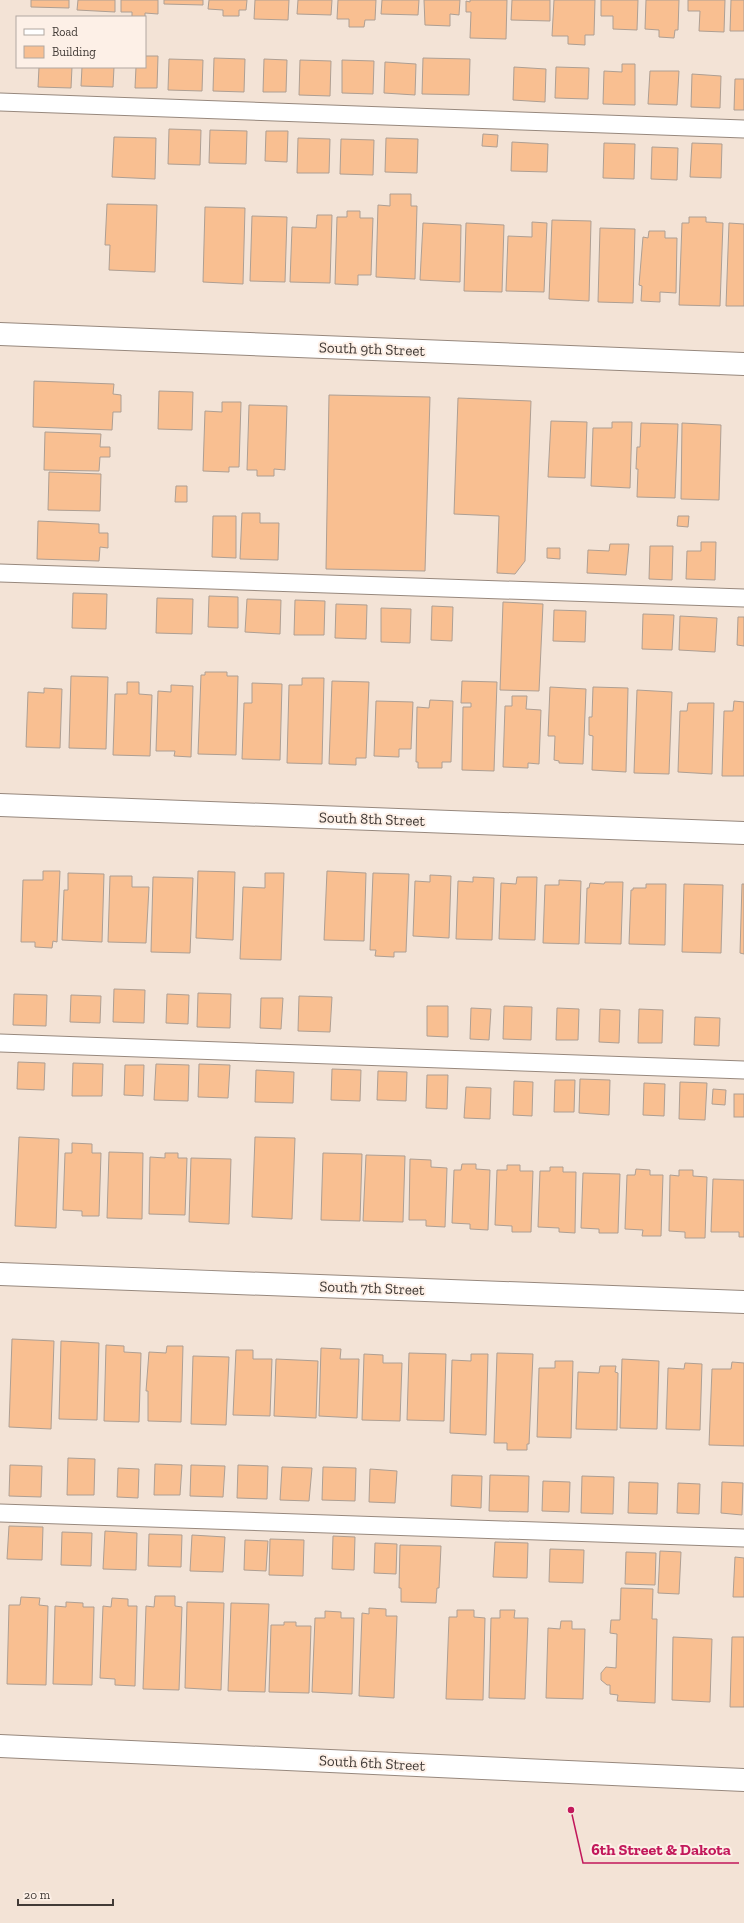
<svg xmlns="http://www.w3.org/2000/svg" width="744" height="1923" viewBox="0 0 744 1923" font-family="'Zilla Slab',serif">
  <style>
    .building { fill: #f9bf91; stroke: #ae9f93 }
    .lines { fill: none; stroke-linecap: round; stroke-linejoin: round }
    .service-casing { stroke: #97887d; stroke-width: 19 }
    .minor-casing { stroke: #97887d; stroke-width: 24 }
    .tertiary-casing { stroke: #97887d; stroke-width: 24 }
    .service { stroke: #fff; stroke-width: 17 }
    .minor { stroke: #fff; stroke-width: 22 }
    .tertiary { stroke: #fff; stroke-width: 22 }
    .labels { text-anchor: middle; dominant-baseline: central; stroke-width: 4; stroke-linejoin: round; paint-order: stroke }
    .street-label { font-size: 15px; fill: #423b37; stroke: #fdf0e7 }
    .leader { fill: none; stroke: #c2185b; stroke-width: 1.5 }
    .callout-dot { fill: #c2185b; stroke: #fdf0e7; stroke-width: 1.5 }
    .callout-label { font-size: 16px; text-anchor: middle; font-weight: bold; fill: #c2185b; stroke: #fdf0e7; stroke-width: 4; stroke-linejoin: round; paint-order: stroke }
  </style>
  <rect width="100%" height="100%" fill="#f3e3d6"/>
  <g class="building">
    <polygon points="31,0 69,0 69,8 31,7"/>
    <polygon points="78,0 115,0 115,12 77,10"/>
    <polygon points="121,0 158,0 158,14 145,13 145,18 132,17 132,12 121,12"/>
    <polygon points="164,0 203,0 203,5 164,4"/>
    <polygon points="209,0 247,0 246,10 239,10 239,16 223,16 223,10 208,9"/>
    <polygon points="255,0 289,0 288,20 254,19"/>
    <polygon points="298,0 332,0 331,15 297,14"/>
    <polygon points="338,0 376,0 375,20 365,20 364,27 349,27 349,19 337,19"/>
    <polygon points="382,0 419,0 418,15 381,14"/>
    <polygon points="424,0 460,0 459,15 450,14 450,26 425,25"/>
    <polygon points="470,0 507,0 506,39 470,38 471,12 466,12 466,1 470,2"/>
    <polygon points="512,0 550,0 550,21 511,20"/>
    <polygon points="554,0 595,0 594,35 585,35 585,45 568,44 568,36 552,36"/>
    <polygon points="601,0 638,0 637,30 613,29 613,16 601,16"/>
    <polygon points="646,0 679,0 678,30 675,30 674,38 659,37 659,30 645,29"/>
    <polygon points="688,0 725,0 724,32 699,31 700,11 688,11"/>
    <polygon points="731,0 744,0 744,31 730,31"/>
    <polygon points="145,56 158,56 157,88 135,88 136,67 145,67"/>
    <polygon points="214,58 245,59 244,92 213,91"/>
    <polygon points="423,58 470,59 469,95 422,94"/>
    <polygon points="169,59 203,60 202,91 168,90"/>
    <polygon points="264,59 287,60 286,92 263,92"/>
    <polygon points="300,60 331,61 330,96 299,95"/>
    <polygon points="342,60 374,61 373,94 342,93"/>
    <polygon points="385,62 416,64 415,95 384,93"/>
    <polygon points="622,64 635,64 635,105 603,104 604,71 622,72"/>
    <polygon points="39,67 72,67 71,88 38,87"/>
    <polygon points="82,67 114,67 113,87 81,86"/>
    <polygon points="514,67 546,69 545,102 513,100"/>
    <polygon points="556,67 589,68 588,99 555,98"/>
    <polygon points="650,71 679,71 677,105 648,104"/>
    <polygon points="692,74 721,76 720,108 691,107"/>
    <polygon points="735,79 744,79 744,110 734,110"/>
    <polygon points="169,129 201,130 200,165 168,164"/>
    <polygon points="210,130 247,131 246,164 209,163"/>
    <polygon points="266,131 288,131 287,162 265,161"/>
    <polygon points="483,134 498,135 497,147 482,146"/>
    <polygon points="114,137 156,138 155,179 112,177"/>
    <polygon points="298,138 330,139 329,173 297,173"/>
    <polygon points="386,138 418,139 417,173 385,172"/>
    <polygon points="341,139 374,140 373,175 340,174"/>
    <polygon points="512,142 548,144 547,172 511,171"/>
    <polygon points="604,143 635,144 634,179 603,178"/>
    <polygon points="692,143 722,144 721,178 690,177"/>
    <polygon points="652,147 678,148 677,180 651,179"/>
    <polygon points="390,194 411,194 411,206 417,206 415,279 376,277 378,205 390,206"/>
    <polygon points="107,204 157,205 155,272 109,270 110,245 105,245"/>
    <polygon points="205,207 245,208 243,284 203,282"/>
    <polygon points="347,211 360,211 360,218 373,218 371,275 358,275 358,285 335,284 337,217 347,217"/>
    <polygon points="317,215 332,215 330,283 290,282 292,227 316,228"/>
    <polygon points="252,216 287,217 285,282 250,281"/>
    <polygon points="689,217 706,217 706,222 723,223 720,306 679,305 682,223 689,223"/>
    <polygon points="552,220 591,221 589,301 549,299"/>
    <polygon points="532,222 547,223 544,292 506,291 508,236 532,237"/>
    <polygon points="423,223 461,225 460,282 420,280"/>
    <polygon points="466,223 504,225 502,292 464,291"/>
    <polygon points="729,223 744,224 744,306 726,306"/>
    <polygon points="600,228 635,229 633,303 598,302"/>
    <polygon points="649,231 665,231 665,238 677,238 676,293 660,292 660,302 641,301 642,286 639,285 643,237 648,238"/>
    <polygon points="34,381 114,384 113,394 121,395 121,412 113,412 112,430 33,427"/>
    <polygon points="159,391 193,392 192,430 158,429"/>
    <polygon points="329,395 430,397 425,571 326,569"/>
    <polygon points="458,398 531,401 525,561 515,574 497,573 499,516 454,514"/>
    <polygon points="222,402 241,402 239,467 229,467 229,472 203,471 205,411 222,412"/>
    <polygon points="249,405 287,406 285,470 274,469 274,476 257,476 257,470 247,470"/>
    <polygon points="551,421 587,422 585,478 548,477"/>
    <polygon points="612,422 632,422 630,488 591,486 593,428 612,428"/>
    <polygon points="641,423 678,424 675,498 637,497 638,469 636,469 637,447 640,447"/>
    <polygon points="682,423 721,425 719,500 681,499"/>
    <polygon points="45,432 101,434 100,447 110,447 110,457 100,457 99,471 44,470"/>
    <polygon points="49,472 101,474 100,511 48,510"/>
    <polygon points="176,486 187,486 187,502 175,502"/>
    <polygon points="242,513 260,513 260,523 279,523 278,560 240,559"/>
    <polygon points="213,516 236,516 236,558 212,557"/>
    <polygon points="678,516 689,516 688,527 677,526"/>
    <polygon points="38,521 99,524 99,533 108,533 108,548 100,547 99,561 37,559"/>
    <polygon points="701,542 716,542 715,580 686,579 687,551 701,551"/>
    <polygon points="610,544 629,544 626,575 587,573 588,550 609,551"/>
    <polygon points="650,546 673,546 672,580 649,579"/>
    <polygon points="547,548 560,548 560,559 547,558"/>
    <polygon points="73,593 107,594 106,629 72,628"/>
    <polygon points="209,596 238,597 238,628 208,627"/>
    <polygon points="157,598 193,599 192,634 156,633"/>
    <polygon points="247,599 281,600 280,634 245,632"/>
    <polygon points="295,600 325,601 324,635 294,635"/>
    <polygon points="503,602 543,604 539,691 500,690"/>
    <polygon points="336,604 367,605 366,639 335,638"/>
    <polygon points="432,606 453,607 452,641 431,640"/>
    <polygon points="381,608 411,609 410,643 381,642"/>
    <polygon points="554,610 586,611 585,642 553,641"/>
    <polygon points="643,614 674,615 672,650 642,649"/>
    <polygon points="680,616 717,618 715,652 679,650"/>
    <polygon points="738,617 744,617 744,646 737,645"/>
    <polygon points="205,672 227,672 227,676 238,676 236,755 198,754 201,675 205,675"/>
    <polygon points="71,676 108,677 106,749 69,748"/>
    <polygon points="302,678 324,678 322,764 287,763 289,685 302,685"/>
    <polygon points="332,681 369,682 366,758 356,758 356,765 329,764"/>
    <polygon points="462,681 497,682 494,771 462,770 463,707 471,707 471,703 461,703"/>
    <polygon points="127,682 139,682 139,694 152,695 150,756 113,755 115,694 127,694"/>
    <polygon points="252,683 282,684 280,760 242,759 244,703 252,703"/>
    <polygon points="171,685 193,686 191,757 174,756 175,751 156,751 158,691 171,692"/>
    <polygon points="550,687 586,689 583,764 559,763 559,761 554,760 555,736 548,736"/>
    <polygon points="593,687 628,688 626,772 592,770 593,736 589,735 589,717 592,717"/>
    <polygon points="44,688 62,689 60,748 26,747 28,692 44,693"/>
    <polygon points="637,690 672,692 669,774 634,773"/>
    <polygon points="512,696 527,696 526,709 541,710 539,764 528,763 528,768 503,767 505,706 512,706"/>
    <polygon points="430,700 453,701 451,762 442,762 442,768 418,768 418,762 416,762 417,707 429,708"/>
    <polygon points="376,701 413,702 411,749 399,749 399,757 374,756"/>
    <polygon points="734,701 744,702 744,776 722,776 724,711 733,711"/>
    <polygon points="688,703 714,703 712,774 678,772 680,711 687,711"/>
    <polygon points="43,871 60,871 57,942 53,941 52,948 35,947 35,942 21,942 23,880 43,880"/>
    <polygon points="198,871 235,872 233,940 196,938"/>
    <polygon points="327,871 366,873 364,941 324,940"/>
    <polygon points="68,873 104,874 102,942 62,940 64,890 68,890"/>
    <polygon points="265,873 284,873 281,960 240,959 243,887 265,888"/>
    <polygon points="373,873 409,874 406,952 394,952 394,957 375,956 376,950 370,950"/>
    <polygon points="430,875 451,876 449,938 413,936 415,881 430,882"/>
    <polygon points="110,876 132,876 132,887 149,887 146,943 108,942"/>
    <polygon points="153,877 193,878 190,953 151,952"/>
    <polygon points="473,877 494,878 492,940 456,939 458,881 473,882"/>
    <polygon points="517,877 537,877 535,940 499,939 501,883 516,884"/>
    <polygon points="559,880 581,881 579,944 543,943 545,885 559,885"/>
    <polygon points="605,882 623,882 621,944 585,943 587,888 589,888 590,883 604,884"/>
    <polygon points="646,884 666,884 665,945 629,944 631,890 633,890 633,888 646,888"/>
    <polygon points="684,884 723,885 721,953 682,952"/>
    <polygon points="742,884 744,884 744,954 740,953"/>
    <polygon points="114,989 145,990 144,1023 113,1022"/>
    <polygon points="198,993 231,994 230,1028 197,1027"/>
    <polygon points="14,994 47,995 46,1026 13,1025"/>
    <polygon points="167,994 189,995 188,1024 166,1023"/>
    <polygon points="71,995 101,996 100,1023 70,1022"/>
    <polygon points="299,996 332,997 330,1032 298,1031"/>
    <polygon points="261,998 283,998 281,1029 260,1028"/>
    <polygon points="427,1006 448,1006 448,1037 427,1036"/>
    <polygon points="504,1006 532,1007 531,1040 503,1039"/>
    <polygon points="471,1008 491,1009 489,1040 470,1039"/>
    <polygon points="557,1008 579,1009 578,1040 556,1040"/>
    <polygon points="600,1009 620,1010 619,1043 599,1042"/>
    <polygon points="639,1009 663,1010 662,1043 638,1043"/>
    <polygon points="695,1017 720,1018 719,1046 694,1045"/>
    <polygon points="18,1062 45,1063 44,1090 17,1089"/>
    <polygon points="73,1063 103,1064 102,1096 72,1096"/>
    <polygon points="156,1064 189,1065 188,1101 154,1100"/>
    <polygon points="199,1064 230,1065 228,1098 198,1097"/>
    <polygon points="125,1065 144,1065 143,1096 124,1095"/>
    <polygon points="332,1069 361,1070 360,1101 331,1100"/>
    <polygon points="256,1070 294,1072 293,1103 255,1102"/>
    <polygon points="378,1071 407,1072 406,1101 377,1100"/>
    <polygon points="427,1075 448,1075 447,1109 426,1108"/>
    <polygon points="580,1079 610,1080 609,1115 579,1113"/>
    <polygon points="555,1080 575,1080 574,1112 554,1112"/>
    <polygon points="514,1081 533,1082 532,1116 513,1115"/>
    <polygon points="680,1082 707,1083 705,1120 679,1119"/>
    <polygon points="644,1083 665,1084 664,1116 643,1115"/>
    <polygon points="466,1087 491,1088 490,1119 464,1118"/>
    <polygon points="713,1089 726,1090 725,1105 712,1104"/>
    <rect x="734" y="1094" width="10" height="23"/>
    <polygon points="19,1137 59,1139 56,1228 15,1226"/>
    <polygon points="255,1137 295,1138 292,1219 252,1217"/>
    <polygon points="72,1143 92,1144 92,1153 101,1153 99,1216 82,1216 82,1211 63,1210 65,1153 72,1153"/>
    <polygon points="109,1152 143,1153 142,1219 107,1218"/>
    <polygon points="165,1153 178,1153 178,1158 187,1158 185,1215 149,1214 150,1157 165,1158"/>
    <polygon points="323,1153 362,1154 360,1221 321,1220"/>
    <polygon points="366,1155 405,1156 403,1222 363,1221"/>
    <polygon points="191,1158 231,1159 229,1224 189,1222"/>
    <polygon points="410,1159 431,1160 431,1167 447,1168 445,1227 426,1226 426,1220 409,1220"/>
    <polygon points="462,1164 476,1164 476,1169 490,1170 488,1230 470,1229 470,1224 452,1223 454,1170 461,1170"/>
    <polygon points="507,1165 520,1165 520,1171 533,1171 531,1232 512,1232 512,1226 495,1225 497,1170 507,1170"/>
    <polygon points="550,1167 563,1167 563,1172 576,1172 575,1233 559,1232 559,1228 538,1227 540,1171 550,1171"/>
    <polygon points="636,1169 650,1170 650,1175 663,1175 661,1236 642,1236 643,1230 625,1229 627,1175 635,1175"/>
    <polygon points="679,1170 693,1170 693,1176 707,1177 705,1238 685,1238 685,1232 669,1231 670,1175 679,1176"/>
    <polygon points="583,1173 620,1174 618,1233 599,1233 599,1229 581,1228"/>
    <polygon points="713,1179 744,1180 744,1237 739,1237 739,1232 711,1232"/>
    <polygon points="12,1339 54,1341 51,1429 9,1427"/>
    <polygon points="61,1341 99,1343 97,1420 59,1419"/>
    <polygon points="106,1345 124,1346 124,1352 141,1353 139,1422 104,1421"/>
    <polygon points="167,1346 183,1346 181,1422 148,1421 148,1391 146,1391 149,1352 166,1353"/>
    <polygon points="321,1348 341,1349 340,1359 359,1359 357,1418 319,1416"/>
    <polygon points="236,1350 253,1350 253,1359 272,1359 270,1416 233,1415"/>
    <polygon points="409,1353 446,1354 444,1421 407,1420"/>
    <polygon points="497,1353 533,1354 529,1444 527,1444 527,1450 507,1450 507,1443 494,1443"/>
    <polygon points="364,1354 383,1355 383,1363 402,1363 400,1421 362,1420"/>
    <polygon points="471,1354 488,1354 486,1435 450,1433 452,1360 471,1361"/>
    <polygon points="193,1356 229,1357 226,1425 191,1424"/>
    <polygon points="276,1359 318,1361 316,1418 274,1416"/>
    <polygon points="622,1359 659,1361 657,1429 620,1428"/>
    <polygon points="555,1361 573,1361 571,1438 537,1437 539,1368 555,1368"/>
    <polygon points="732,1362 744,1363 744,1446 709,1445 712,1369 731,1369"/>
    <polygon points="685,1363 702,1364 700,1430 666,1429 668,1368 684,1369"/>
    <polygon points="600,1366 616,1366 615,1372 618,1373 617,1430 576,1429 578,1372 599,1373"/>
    <polygon points="68,1458 95,1459 94,1495 67,1495"/>
    <polygon points="155,1464 182,1465 180,1495 154,1495"/>
    <polygon points="10,1465 42,1466 41,1497 9,1496"/>
    <polygon points="191,1465 225,1466 223,1497 190,1496"/>
    <polygon points="238,1465 268,1466 267,1499 237,1498"/>
    <polygon points="282,1467 312,1468 309,1501 280,1500"/>
    <polygon points="323,1467 356,1468 355,1501 322,1500"/>
    <polygon points="118,1468 139,1469 138,1498 117,1497"/>
    <polygon points="370,1469 397,1471 395,1503 369,1502"/>
    <polygon points="452,1475 482,1476 481,1508 451,1506"/>
    <polygon points="490,1475 529,1476 528,1512 489,1511"/>
    <polygon points="582,1476 614,1477 613,1514 581,1513"/>
    <polygon points="543,1481 570,1482 569,1512 542,1511"/>
    <polygon points="629,1482 658,1483 657,1514 628,1513"/>
    <polygon points="722,1482 743,1483 742,1515 721,1513"/>
    <polygon points="678,1483 700,1484 699,1514 677,1513"/>
    <polygon points="9,1526 43,1527 42,1560 7,1559"/>
    <polygon points="105,1531 137,1533 136,1570 103,1569"/>
    <polygon points="62,1532 92,1533 91,1566 61,1565"/>
    <polygon points="149,1534 182,1535 181,1567 148,1566"/>
    <polygon points="192,1535 225,1537 223,1572 190,1571"/>
    <polygon points="333,1536 355,1537 354,1570 332,1569"/>
    <polygon points="270,1539 304,1540 303,1576 269,1575"/>
    <polygon points="245,1540 268,1541 266,1571 244,1570"/>
    <polygon points="495,1542 528,1543 527,1578 493,1577"/>
    <polygon points="375,1543 397,1544 396,1574 374,1573"/>
    <polygon points="400,1545 441,1546 439,1588 437,1588 436,1603 401,1602 401,1588 399,1588"/>
    <polygon points="550,1549 584,1550 583,1583 549,1582"/>
    <polygon points="660,1551 681,1552 679,1594 658,1593"/>
    <polygon points="626,1552 656,1553 655,1585 625,1584"/>
    <polygon points="735,1557 744,1558 744,1597 733,1597"/>
    <polygon points="621,1588 653,1589 652,1619 657,1619 655,1703 617,1701 618,1695 610,1694 610,1685 607,1685 601,1680 601,1673 606,1667 616,1668 617,1634 610,1633 611,1620 620,1620"/>
    <polygon points="155,1596 175,1596 175,1606 182,1607 179,1690 143,1689 146,1606 154,1607"/>
    <polygon points="21,1597 40,1598 39,1605 48,1606 46,1685 7,1684 9,1605 20,1605"/>
    <polygon points="112,1598 128,1599 128,1606 137,1606 135,1686 115,1685 115,1679 100,1678 103,1606 111,1607"/>
    <polygon points="66,1602 83,1603 83,1607 94,1607 92,1685 53,1684 55,1606 66,1607"/>
    <polygon points="187,1602 224,1603 221,1690 185,1688"/>
    <polygon points="231,1603 269,1604 265,1692 228,1691"/>
    <polygon points="369,1608 386,1609 386,1616 397,1616 394,1698 359,1696 362,1613 369,1614"/>
    <polygon points="457,1610 474,1610 474,1617 485,1618 483,1700 446,1699 449,1617 457,1617"/>
    <polygon points="500,1610 515,1610 514,1618 528,1618 525,1699 489,1698 491,1618 500,1618"/>
    <polygon points="325,1611 341,1612 341,1618 354,1618 352,1694 312,1692 315,1618 325,1618"/>
    <polygon points="561,1621 572,1621 572,1629 585,1629 583,1699 546,1698 548,1628 560,1629"/>
    <polygon points="284,1622 296,1622 296,1626 311,1626 309,1693 269,1692 271,1625 284,1625"/>
    <polygon points="673,1637 712,1639 710,1702 672,1700"/>
    <polygon points="732,1637 744,1637 744,1707 730,1707"/>
  </g>
  <g class="lines">
    <g class="service-casing">
      <g id="service">
        <polyline points="0,102 744,129"/>
        <polyline points="0,573 744,598"/>
        <polyline points="0,1043 744,1070"/>
        <polyline points="0,1513 744,1538"/>
      </g>
    </g>
    <g class="minor-casing">
      <g id="minor">
        <polyline points="0,334 744,364"/>
        <polyline points="0,805 744,833"/>
        <polyline points="0,1274 744,1302"/>
      </g>
    </g>
    <g class="tertiary-casing">
      <polyline id="tertiary" points="0,1746 744,1780"/>
    </g>
    <use href="#service" class="service"/>
    <use href="#minor" class="minor"/>
    <use href="#tertiary" class="tertiary"/>
  </g>
  <g class="labels">
    <g class="street-label">
      <text transform="translate(372 349) rotate(2)">South 9th Street</text>
      <text transform="translate(372 819) rotate(2)">South 8th Street</text>
      <text transform="translate(372 1288) rotate(2)">South 7th Street</text>
      <text transform="translate(372 1763) rotate(3)">South 6th Street</text>
    </g>
  </g>
  <path class="leader" d="M571 1810L583 1863H739"/>
  <circle class="callout-dot" cx="571" cy="1810" r="4"/>
  <g class="callout-label">
    <text x="661" y="1855">6th Street &amp; Dakota</text>
  </g>
  <rect x="16" y="16" width="130" height="52" fill="#fdf0e7" stroke="#b2a8a1"/>
  <rect x="24" y="29" width="20" height="6" fill="#ffffff" stroke="#b2a8a1"/>
  <text x="52" y="36" font-size="12" fill="#423b37">Road</text>
  <rect x="24" y="46" width="20" height="12" fill="#f9bf91" stroke="#b2a8a1"/>
  <text x="52" y="56" font-size="12" fill="#423b37">Building</text>
  <path d="M18 1899v6h95v-6" fill="none" stroke="#423b37" stroke-width="2"/>
  <text x="24" y="1899" font-size="12" fill="#423b37" stroke="#fdf0e7" stroke-width="3" paint-order="stroke">20 m</text>
</svg>
